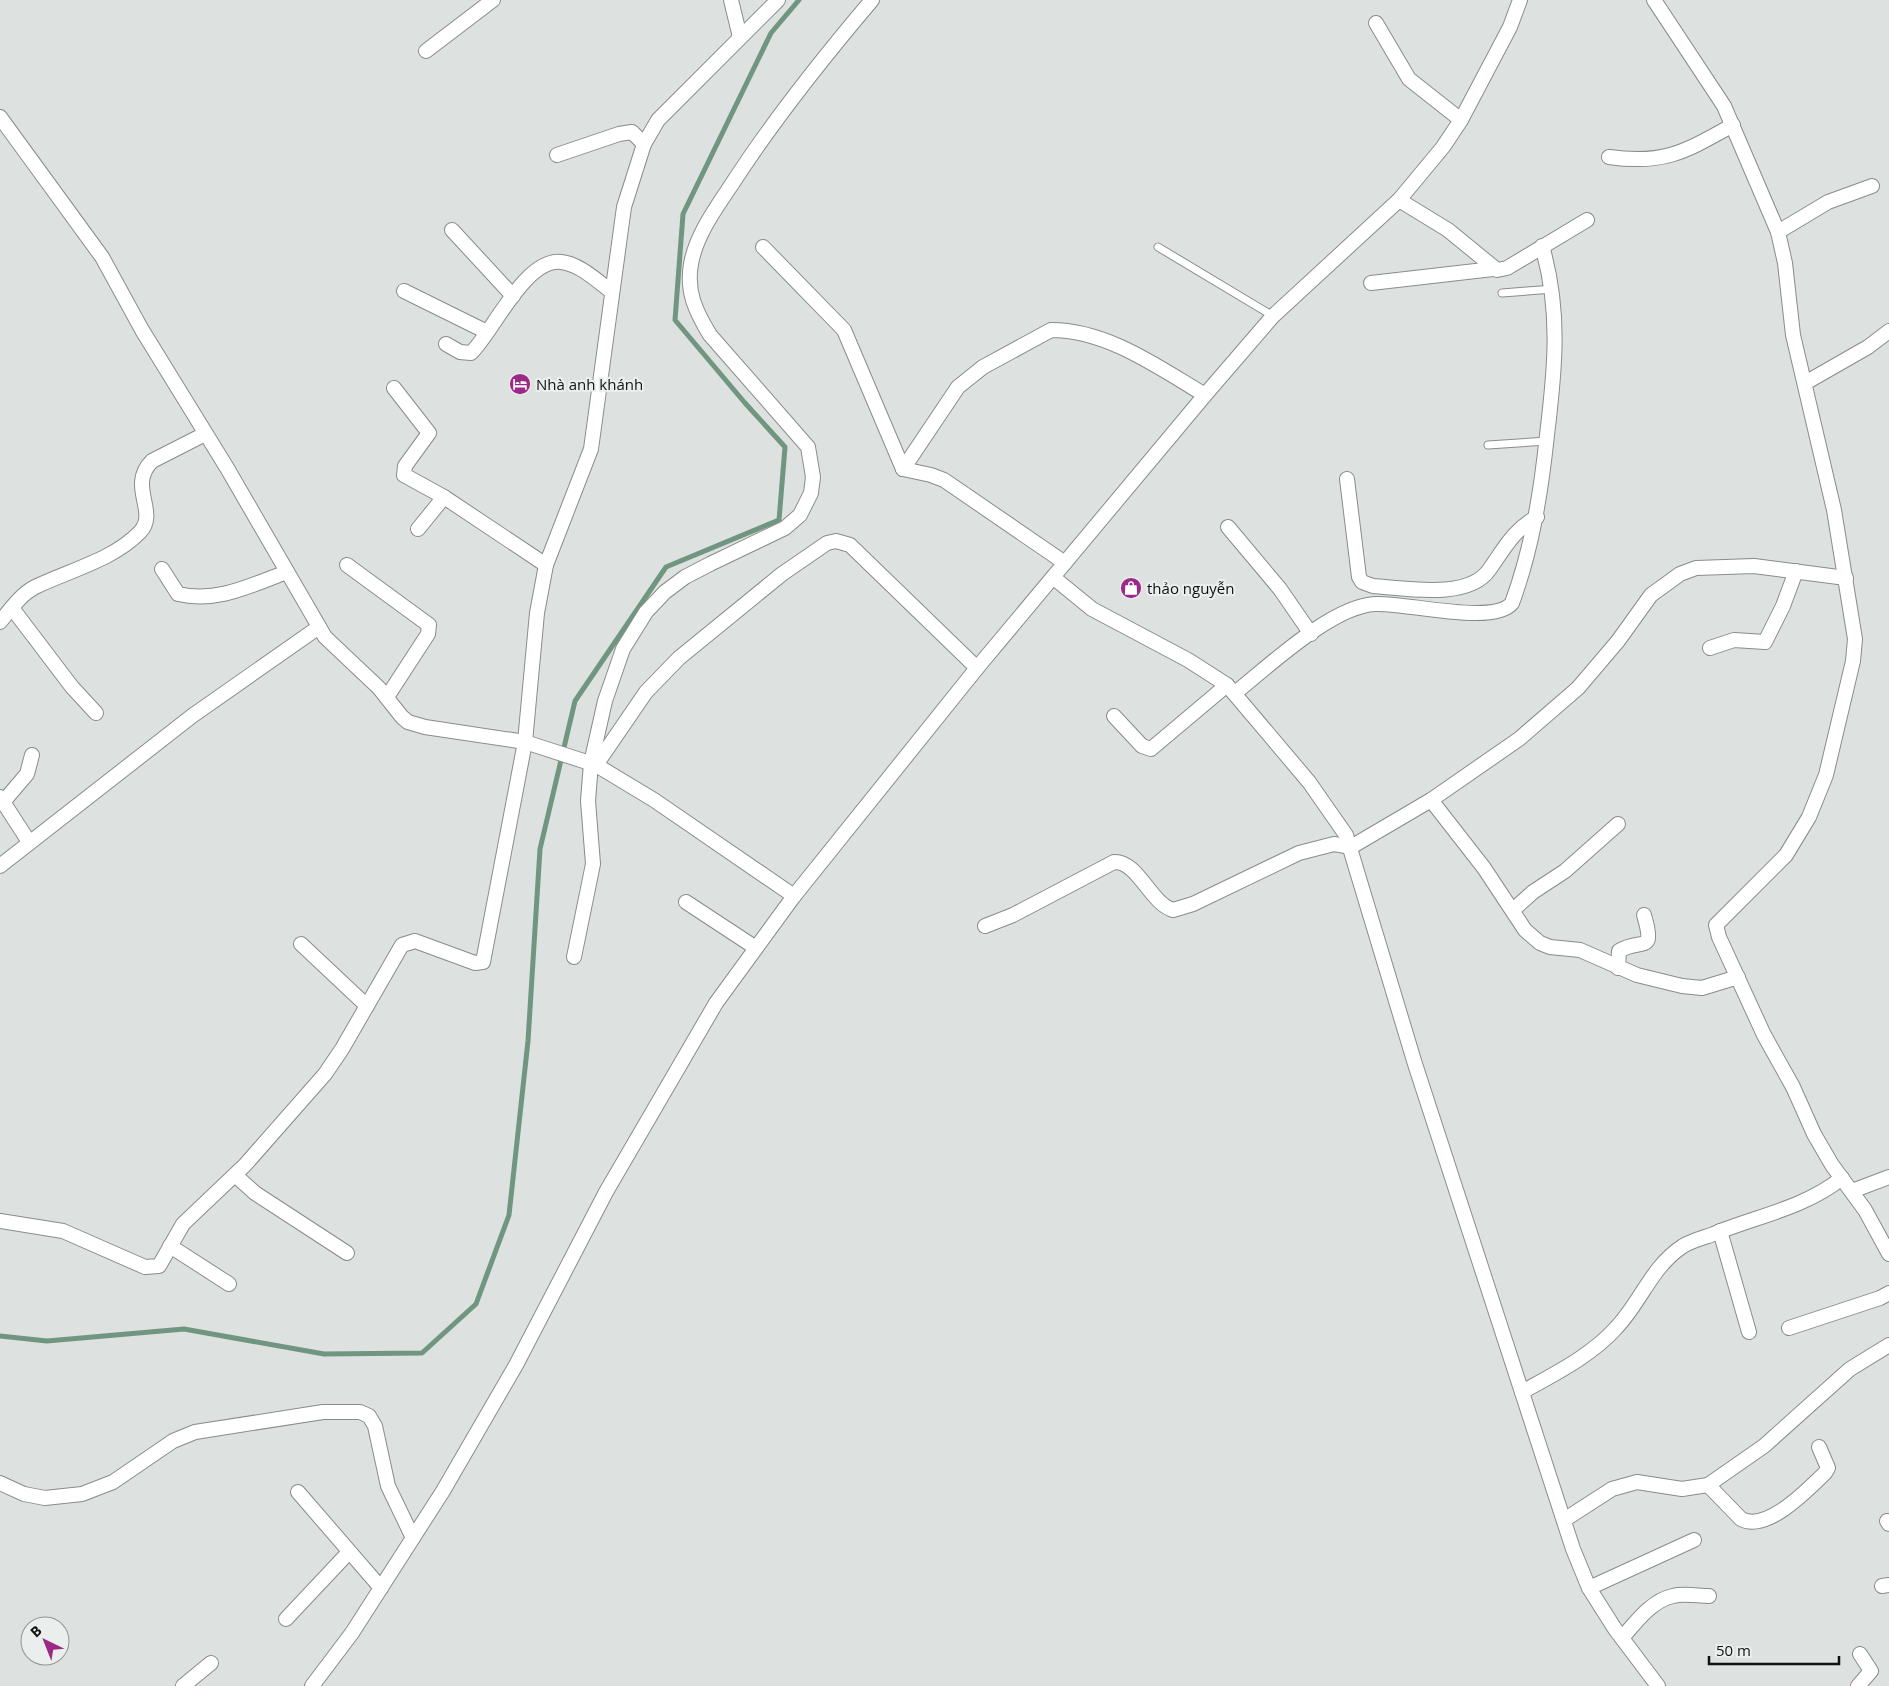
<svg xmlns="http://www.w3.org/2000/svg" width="1889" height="1686" viewBox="0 0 1889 1686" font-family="'Open Sans',sans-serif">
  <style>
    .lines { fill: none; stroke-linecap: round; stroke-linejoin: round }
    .stream { stroke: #709682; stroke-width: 5 }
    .service-casing { stroke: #898c8a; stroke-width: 9 }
    .minor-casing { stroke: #898c8a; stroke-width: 16 }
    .service { stroke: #fff; stroke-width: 7 }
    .minor { stroke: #fff; stroke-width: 14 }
    .labels { text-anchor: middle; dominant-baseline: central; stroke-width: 4.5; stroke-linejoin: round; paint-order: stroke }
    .poi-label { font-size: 15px; fill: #101211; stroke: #eaeeec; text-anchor: start }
  </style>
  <rect width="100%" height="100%" fill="#dde1df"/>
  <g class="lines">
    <polyline class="stream" points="0,1336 47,1341 184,1329 324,1354 422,1353 476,1304 509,1215 528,1041 540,849 575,701 666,567 779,520 785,447 745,403 675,320 683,214 771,33 799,0"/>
    <g class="service-casing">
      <g id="service">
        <polyline points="1158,247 1273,316"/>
        <polyline points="1502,293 1553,289"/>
        <polyline points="1488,445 1547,441"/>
      </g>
    </g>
    <g class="minor-casing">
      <g id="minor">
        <polyline points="731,0 740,37"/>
        <polyline points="1654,0 1724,106 1778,232 1785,263 1793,335 1834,510 1855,639 1853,661 1826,775 1809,817 1786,855 1716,925 1719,937 1764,1035 1793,1087 1814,1134 1832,1165 1865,1210 1889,1254"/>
        <polyline points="1376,23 1409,79 1461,120"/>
        <polyline points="426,51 493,0"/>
        <polyline points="0,117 102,257 142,330 227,468 325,637 379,688 402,717 408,722 425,727 525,742 596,765 654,800 794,896"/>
        <polyline points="557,155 619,134 632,132 644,144"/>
        <path d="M 1609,157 C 1665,165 1686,151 1733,125"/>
        <polyline points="1399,200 1448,230 1497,270 1507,268 1587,220"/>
        <polyline points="452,230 513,296"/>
        <polyline points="1778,232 1828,202 1872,186"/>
        <polyline points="763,247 844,330 903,469"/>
        <polyline points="1371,283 1493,269"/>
        <polyline points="404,291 487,332"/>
        <path d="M 446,344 L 460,352 L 471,353 C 493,332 525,258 561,262 C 580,264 597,281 611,291"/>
        <polyline points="1805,383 1868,347 1889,331"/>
        <polyline points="394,388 429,433 405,466 404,475 444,497 546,565"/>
        <path d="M 903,469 L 958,387 L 983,367 L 1051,330 C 1107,330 1158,367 1205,395"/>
        <polyline points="903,469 931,475 944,480 1065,563"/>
        <path d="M 1347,479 L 1359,577 L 1362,582 L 1373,586 C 1405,588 1468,600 1489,570 C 1504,549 1513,530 1537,517"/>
        <polyline points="1228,527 1280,589 1311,634"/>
        <polyline points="418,529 444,497"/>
        <polyline points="347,565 429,625 428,634 387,697"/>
        <path d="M 162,569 L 178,594 C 218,603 251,585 287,572"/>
        <polyline points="1054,578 1092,609 1188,660 1227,685 1309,782 1346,835 1415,1064 1573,1549 1589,1588 1615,1629 1658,1686"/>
        <polyline points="12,608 72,687 96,713"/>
        <path d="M 0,622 C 10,610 21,594 35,587 C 70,570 113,560 140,532 C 159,512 127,486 152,461 L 205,434"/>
        <polyline points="1710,648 1734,640 1765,642 1783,606 1796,571"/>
        <path d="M 1235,693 C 1269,666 1332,606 1375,604 C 1405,602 1494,626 1512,603 C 1532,549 1541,492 1547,435 C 1555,369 1561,311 1542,246"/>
        <polyline points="1114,716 1142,746 1151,749 1227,685"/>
        <polyline points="596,765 646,692 679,658 782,574 827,543 836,541 850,545 977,668"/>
        <polyline points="0,797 29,842"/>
        <polyline points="1431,800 1484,868 1525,930 1540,943 1550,947 1580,950 1637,975 1682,986 1702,988 1738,977"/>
        <polyline points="4,801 27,774 32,755"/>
        <polyline points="0,866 192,716 319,627"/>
        <polyline points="686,902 756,948"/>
        <polyline points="1513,910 1533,892 1565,871 1618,824"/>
        <path d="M 985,926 L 1013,915 L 1114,862 C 1138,861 1150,903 1173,910 L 1193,904 L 1299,853 L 1334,844 L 1351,847 L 1431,800 L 1519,739 L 1578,688 L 1618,641 L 1651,595 L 1680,574 L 1696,568 L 1754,566 L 1846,578"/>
        <polyline points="301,944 367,1006"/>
        <path d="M 574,957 L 593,864 L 588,801 L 591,763 L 605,701 L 623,649 L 646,612 L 665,592 L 685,577 L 710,564 L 785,528 L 800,515 L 811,493 L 813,477 L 808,447 L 710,335 C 696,312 686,292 691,264 C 696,235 716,208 732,184 C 774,119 822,59 872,0"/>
        <path d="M 1618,968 L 1619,951 C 1641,937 1656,956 1644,915"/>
        <polyline points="235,1175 255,1193 347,1253"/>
        <polyline points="1852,1191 1889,1177"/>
        <polyline points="0,1221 63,1231 145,1267 159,1266 183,1224 245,1165 325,1074 342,1049 402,945 415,941 475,963 483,962 525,742 537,613 546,565 591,449 624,207 644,144 658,120 778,0"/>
        <polyline points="1720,1231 1749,1332"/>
        <polyline points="170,1246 229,1284"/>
        <polyline points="1789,1328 1880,1298 1889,1293"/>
        <path d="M 1522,1392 C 1554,1374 1591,1356 1616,1328 C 1641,1302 1651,1267 1683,1246 C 1691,1241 1702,1238 1711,1235 C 1756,1216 1803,1209 1842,1178"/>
        <polyline points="0,1483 24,1494 45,1498 82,1494 113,1482 173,1441 195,1432 323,1412 360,1412 369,1416 375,1426 388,1486 413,1538"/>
        <path d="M 1708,1485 L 1741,1519 C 1767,1533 1808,1489 1825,1473 L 1828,1468 L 1819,1447"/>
        <polyline points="298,1492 381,1588"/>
        <polyline points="1564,1520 1612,1489 1637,1482 1682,1489 1708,1485 1764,1446 1850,1369 1889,1345"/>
        <polyline points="1887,1521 1889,1524"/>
        <polyline points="1882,1586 1889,1585"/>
        <polyline points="1589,1588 1694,1540"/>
        <polyline points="286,1619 349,1552"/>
        <path d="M 1622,1638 C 1635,1623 1652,1600 1673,1596 C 1684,1593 1698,1596 1709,1596"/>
        <polyline points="183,1686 211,1663"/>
        <polyline points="312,1686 352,1633 443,1491 516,1365 606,1192 716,1003 794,896 977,668 1205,395 1273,316 1399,200 1443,147 1461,120 1510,27 1520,0"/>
        <polyline points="1858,1686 1871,1671 1860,1654"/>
      </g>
    </g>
    <use href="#service" class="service"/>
    <use href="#minor" class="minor"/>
  </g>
  <defs>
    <g id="hotel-disc" transform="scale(1.125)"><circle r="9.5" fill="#9b2a87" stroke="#eaeeec"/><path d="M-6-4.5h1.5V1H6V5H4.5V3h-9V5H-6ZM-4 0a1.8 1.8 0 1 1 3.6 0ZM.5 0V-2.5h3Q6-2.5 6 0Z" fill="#fff"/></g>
    <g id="shop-disc" transform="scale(1.125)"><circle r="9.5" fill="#9b2a87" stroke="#eaeeec"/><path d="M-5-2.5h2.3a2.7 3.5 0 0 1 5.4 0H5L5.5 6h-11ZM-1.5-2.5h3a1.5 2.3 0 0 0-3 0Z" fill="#fff"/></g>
  </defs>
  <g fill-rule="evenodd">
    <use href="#hotel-disc" x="520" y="384"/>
    <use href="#shop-disc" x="1131" y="588"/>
  </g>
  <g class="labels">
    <g class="poi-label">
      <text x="536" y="384">Nhà anh khánh</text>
      <text x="1147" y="588">thảo nguyễn</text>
    </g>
  </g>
  <g transform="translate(45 1641) rotate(317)"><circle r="24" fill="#eaeeec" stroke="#939694"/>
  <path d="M0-4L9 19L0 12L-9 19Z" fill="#9b2a87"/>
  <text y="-8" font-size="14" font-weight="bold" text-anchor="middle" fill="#101211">B</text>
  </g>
  <path d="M1709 1656v8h130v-8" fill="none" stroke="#101211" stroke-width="2.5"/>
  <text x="1716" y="1656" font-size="15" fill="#101211" stroke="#eaeeec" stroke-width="4" paint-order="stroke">50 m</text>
</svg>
